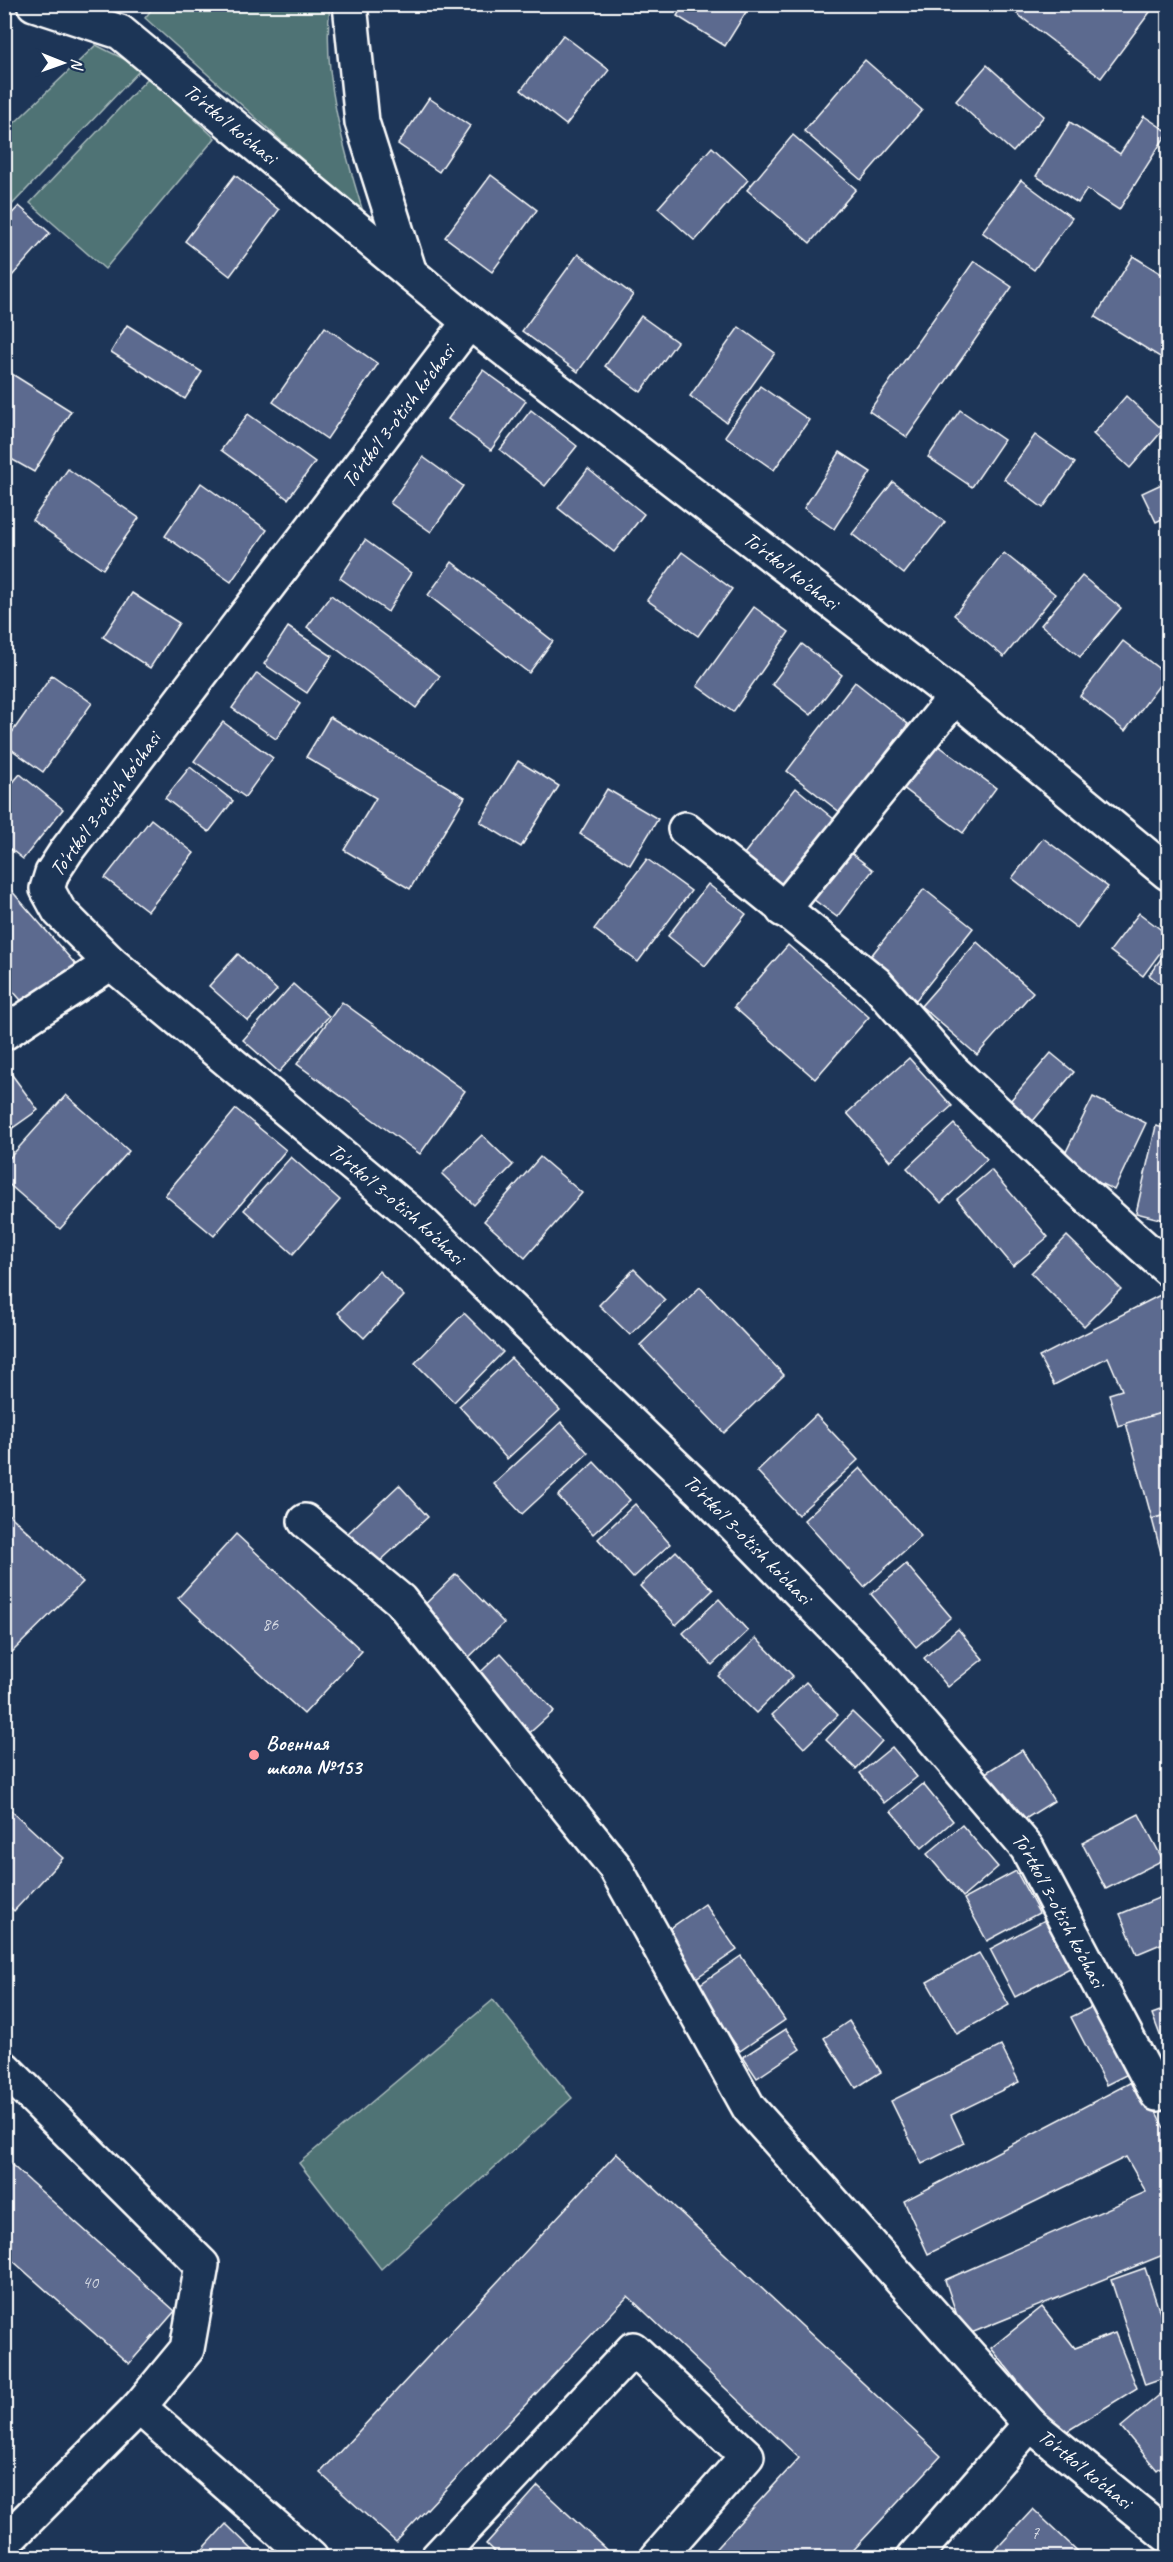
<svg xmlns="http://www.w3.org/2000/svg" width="1173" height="2562" viewBox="0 0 1173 2562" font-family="Caveat,sans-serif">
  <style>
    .green { fill: #4f7375; stroke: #a7b9ba; stroke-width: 1.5 }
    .building { fill: #5c6b8f; stroke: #fff; stroke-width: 1.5 }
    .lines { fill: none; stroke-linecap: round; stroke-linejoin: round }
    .minor-casing { stroke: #fff; stroke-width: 38 }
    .minor { stroke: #1d3557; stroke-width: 33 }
    .poi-dot { fill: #ff9aa2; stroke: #1d3557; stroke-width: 2 }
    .labels { text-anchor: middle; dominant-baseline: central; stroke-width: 4.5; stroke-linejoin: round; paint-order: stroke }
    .number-label { font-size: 18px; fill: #d6dae3 }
    .street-label { font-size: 21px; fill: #fff; stroke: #1d3557 }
    .poi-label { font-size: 21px; font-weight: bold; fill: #fff; stroke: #1d3557; text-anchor: start }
  </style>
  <rect width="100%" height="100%" fill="#1d3557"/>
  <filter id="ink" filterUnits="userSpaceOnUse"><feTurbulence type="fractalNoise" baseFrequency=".0167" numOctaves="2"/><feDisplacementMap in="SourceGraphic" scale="12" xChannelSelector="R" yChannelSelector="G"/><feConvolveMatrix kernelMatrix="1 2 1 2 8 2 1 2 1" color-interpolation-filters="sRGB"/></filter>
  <g filter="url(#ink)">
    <g class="green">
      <path d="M 155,5 L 330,5 C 322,76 343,147 364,215 L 145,18 Z"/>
      <polygon points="96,45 142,68 5,212 5,132"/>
      <polygon points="149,77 215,138 105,269 30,203"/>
      <polygon points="493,2000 572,2098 381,2269 299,2163"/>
    </g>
    <g class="building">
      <polygon points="684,4 751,4 725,46 677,16"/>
      <polygon points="1022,4 1156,4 1101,78 1016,13"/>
      <polygon points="563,35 609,70 566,125 521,90"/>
      <polygon points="865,60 922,110 861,180 804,131"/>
      <polygon points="987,65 1044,116 1013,152 956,101"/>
      <polygon points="429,98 470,126 439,172 398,144"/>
      <polygon points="1144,116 1168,132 1119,210 1087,189 1078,203 1036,176 1070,122 1120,154"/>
      <polygon points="793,135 856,189 810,243 747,190"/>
      <polygon points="712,147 748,180 695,241 658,208"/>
      <polygon points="235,175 279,210 230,276 185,241"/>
      <polygon points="491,175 537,210 492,272 445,237"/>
      <polygon points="1021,180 1072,218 1034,270 982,232"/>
      <polygon points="19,206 50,233 4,285 4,222"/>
      <polygon points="578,254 633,295 578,372 522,331"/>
      <polygon points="1133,256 1168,278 1168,362 1095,317"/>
      <polygon points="974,261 1012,287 907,437 869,411"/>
      <polygon points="641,316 677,342 641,392 605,366"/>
      <polygon points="127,325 202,372 185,399 111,352"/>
      <polygon points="325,327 378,364 327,439 273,402"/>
      <polygon points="739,327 775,353 726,422 690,396"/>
      <polygon points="4,369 71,411 34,472 4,455"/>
      <polygon points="483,370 526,401 491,450 448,419"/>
      <polygon points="760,386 809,420 774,470 725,436"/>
      <polygon points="1126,396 1163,430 1130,468 1093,434"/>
      <polygon points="531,410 577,446 545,486 500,450"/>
      <polygon points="960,410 1004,440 972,487 928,457"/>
      <polygon points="248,414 315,462 288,499 221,450"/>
      <polygon points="1035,435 1075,463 1043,508 1004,479"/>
      <polygon points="840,452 871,472 834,529 804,508"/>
      <polygon points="423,457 463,486 431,532 390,503"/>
      <polygon points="68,469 139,518 103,569 32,520"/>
      <polygon points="588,469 644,514 614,552 558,508"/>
      <polygon points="1168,481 1168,516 1156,522 1142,493"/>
      <polygon points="893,482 945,522 904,574 852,534"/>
      <polygon points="201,483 267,530 231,582 165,536"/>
      <polygon points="365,540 411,573 388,612 340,578"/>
      <polygon points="682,552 732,589 698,636 647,600"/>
      <polygon points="1004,553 1055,594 1004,657 954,615"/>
      <polygon points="452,562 553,641 529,673 428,595"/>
      <polygon points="1082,576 1121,608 1080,657 1041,625"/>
      <polygon points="132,593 179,623 150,668 103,637"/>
      <polygon points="331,595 440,676 416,708 307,627"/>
      <polygon points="754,607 789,632 733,712 697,686"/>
      <polygon points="288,627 332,656 307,693 264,664"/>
      <polygon points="1123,641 1167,675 1125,731 1080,696"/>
      <polygon points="802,644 842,675 811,715 772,684"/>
      <polygon points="257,673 300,704 276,739 232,708"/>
      <polygon points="52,675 92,703 43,772 4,744"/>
      <polygon points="855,682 908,724 841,813 787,771"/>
      <polygon points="330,717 465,797 410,889 344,850 376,798 306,757"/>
      <polygon points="223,722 273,758 245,797 194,761"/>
      <polygon points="931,740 996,788 963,833 898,784"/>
      <polygon points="518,761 559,786 521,847 480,822"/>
      <polygon points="190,767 233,801 209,832 165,798"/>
      <polygon points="20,774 63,809 23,859 4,844 4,793"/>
      <polygon points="796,788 835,820 783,885 744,854"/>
      <polygon points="607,789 658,819 630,865 580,834"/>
      <polygon points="151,819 194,853 148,911 105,878"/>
      <polygon points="1043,838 1108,887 1077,928 1012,878"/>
      <polygon points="842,846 873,870 837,917 805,893"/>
      <polygon points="647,859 691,891 638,962 594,929"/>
      <polygon points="708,884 746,914 705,966 668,936"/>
      <polygon points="10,889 76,965 27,1007 4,981 4,894"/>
      <polygon points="924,889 973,928 916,1000 867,961"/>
      <polygon points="1139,913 1168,935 1168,942 1143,976 1110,951"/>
      <polygon points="977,942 1033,992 977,1055 921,1006"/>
      <polygon points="788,945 869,1017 815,1079 734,1007"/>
      <polygon points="1168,949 1168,990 1149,975"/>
      <polygon points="238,954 277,990 248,1021 209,986"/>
      <polygon points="293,984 329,1016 279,1072 243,1040"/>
      <polygon points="342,1002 465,1091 420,1154 297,1064"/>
      <polygon points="1051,1053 1074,1072 1033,1121 1010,1101"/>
      <polygon points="909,1058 952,1106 890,1161 847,1113"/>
      <polygon points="4,1064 38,1110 4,1134"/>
      <polygon points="66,1095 129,1151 60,1229 4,1180 4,1164"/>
      <polygon points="1093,1097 1146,1123 1114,1190 1060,1164"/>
      <polygon points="236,1109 286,1150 214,1236 165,1195"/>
      <polygon points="954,1124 987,1159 941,1203 907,1168"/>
      <polygon points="1156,1126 1168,1129 1168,1221 1136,1213"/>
      <polygon points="482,1135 513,1165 474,1205 442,1174"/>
      <polygon points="291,1157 340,1200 293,1254 244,1210"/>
      <polygon points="540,1157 582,1193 525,1258 484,1221"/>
      <polygon points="991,1170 1048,1237 1013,1266 957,1199"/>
      <polygon points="1067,1236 1121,1289 1084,1326 1031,1273"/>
      <polygon points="634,1269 665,1300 630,1335 599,1305"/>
      <polygon points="379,1271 404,1296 364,1338 338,1313"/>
      <polygon points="700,1287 784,1375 724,1433 640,1345"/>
      <polygon points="1168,1291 1168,1411 1118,1426 1109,1394 1122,1390 1108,1357 1054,1385 1039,1357"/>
      <polygon points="464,1313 503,1352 454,1402 415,1363"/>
      <polygon points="511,1358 560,1410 507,1459 459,1406"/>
      <polygon points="1168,1411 1168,1514 1152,1519 1126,1423"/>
      <polygon points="816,1415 858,1460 798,1515 757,1471"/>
      <polygon points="561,1422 588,1453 522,1514 494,1484"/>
      <polygon points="594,1462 630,1500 593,1534 558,1496"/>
      <polygon points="860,1468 921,1536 864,1587 804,1520"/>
      <polygon points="399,1485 428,1517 376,1565 347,1534"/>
      <polygon points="635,1504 670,1544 633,1578 598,1539"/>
      <polygon points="4,1510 83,1582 4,1660"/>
      <polygon points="1168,1514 1168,1579 1152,1519"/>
      <polygon points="236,1534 362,1651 304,1714 178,1598"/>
      <polygon points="676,1551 713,1590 676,1625 640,1586"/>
      <polygon points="906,1564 951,1617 916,1647 871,1594"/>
      <polygon points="456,1574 504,1623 461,1665 413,1616"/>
      <polygon points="719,1599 748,1631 712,1665 683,1633"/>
      <polygon points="958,1629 983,1659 948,1687 924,1658"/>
      <polygon points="756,1638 793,1676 756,1713 718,1676"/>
      <polygon points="501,1653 554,1711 524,1738 472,1680"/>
      <polygon points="806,1682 838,1715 804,1748 772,1715"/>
      <polygon points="852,1712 882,1741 856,1769 826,1740"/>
      <polygon points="892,1747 917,1777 884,1803 860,1773"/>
      <polygon points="1022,1750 1054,1801 1014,1826 982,1775"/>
      <polygon points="923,1784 953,1821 922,1848 891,1811"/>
      <polygon points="4,1804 63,1858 14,1911 4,1901"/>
      <polygon points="1139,1814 1163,1860 1106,1889 1082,1843"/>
      <polygon points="962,1825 998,1867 963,1897 927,1854"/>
      <polygon points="1016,1871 1039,1913 987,1941 964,1899"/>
      <polygon points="1168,1894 1168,1941 1137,1954 1120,1914"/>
      <polygon points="705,1904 737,1950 693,1980 662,1934"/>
      <polygon points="1045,1920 1070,1968 1015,1997 990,1949"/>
      <polygon points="979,1953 1009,2005 957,2034 927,1982"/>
      <polygon points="741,1956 785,2020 740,2051 696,1987"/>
      <polygon points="1102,2002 1136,2070 1106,2085 1071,2017"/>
      <polygon points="1168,2008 1168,2056 1152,2014"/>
      <polygon points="849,2021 881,2072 856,2088 824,2038"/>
      <polygon points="786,2029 800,2049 757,2078 743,2057"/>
      <polygon points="1001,2046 1019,2082 951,2115 964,2143 922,2164 891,2101"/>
      <polygon points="1139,2078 1168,2136 1168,2253 964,2336 945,2280 1146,2192 1126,2157 928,2254 904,2201"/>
      <polygon points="617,2153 941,2456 846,2558 707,2558 799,2458 628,2296 396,2542 320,2473"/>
      <polygon points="4,2158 175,2311 129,2364 4,2253"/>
      <polygon points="1145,2268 1168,2337 1168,2377 1145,2385 1111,2280"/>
      <polygon points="1042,2307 1075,2348 1115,2333 1137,2388 1061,2435 991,2348"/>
      <polygon points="1163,2392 1168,2399 1168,2461 1157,2470 1121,2427"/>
      <polygon points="538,2486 615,2558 501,2558 486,2544"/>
      <polygon points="1033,2509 1085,2558 988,2558"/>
      <polygon points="226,2524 261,2558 195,2558"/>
    </g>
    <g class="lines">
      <g class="minor-casing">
        <g id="minor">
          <path id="s1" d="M 34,4 L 120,32 L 469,322 L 955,697 L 1168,873"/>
          <polyline points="350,4 362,122 410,273"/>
          <path id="s2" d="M 469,322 L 67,850 L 52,873 L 47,889 L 59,911 L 111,963 L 419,1220 L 699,1489 L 868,1662 L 1027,1848 L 1157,2094"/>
          <polyline points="685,829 876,983 952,1070 1078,1188 1168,1269"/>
          <polyline points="783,910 955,697"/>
          <polyline points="4,1033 111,963"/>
          <path id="s3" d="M 305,1521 L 400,1600 L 615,1867 L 749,2108 L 1030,2424 L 1168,2536"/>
          <polyline points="4,2068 202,2265 187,2349 139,2407"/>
          <polyline points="4,2543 139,2407 311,2558"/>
          <polyline points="437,2558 633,2349 747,2456 657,2558"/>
          <polyline points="913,2558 1030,2424"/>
        </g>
      </g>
      <use href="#minor" class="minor"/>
    </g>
  </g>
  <circle class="poi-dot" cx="254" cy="1755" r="6"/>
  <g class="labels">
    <g class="number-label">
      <text x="270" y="1624">86</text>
      <text x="90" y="2282">40</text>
      <text x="1035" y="2533">7</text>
    </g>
    <g class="street-label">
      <text stroke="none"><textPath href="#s1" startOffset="234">To'rtko'l ko'chasi</textPath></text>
      <text transform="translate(398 416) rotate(-53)">To'rtko'l 3-o'tish ko'chasi</text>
      <text stroke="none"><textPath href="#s1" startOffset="951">To'rtko'l ko'chasi</textPath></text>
      <text transform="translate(105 804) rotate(-54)">To'rtko'l 3-o'tish ko'chasi</text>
      <text stroke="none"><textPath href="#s2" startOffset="1180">To'rtko'l 3-o'tish ko'chasi</textPath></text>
      <text stroke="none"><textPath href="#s2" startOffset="1666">To'rtko'l 3-o'tish ko'chasi</textPath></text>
      <text stroke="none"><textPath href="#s2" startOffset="2152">To'rtko'l 3-o'tish ko'chasi</textPath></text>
      <text stroke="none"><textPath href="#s3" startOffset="1236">To'rtko'l ko'chasi</textPath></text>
    </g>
    <g class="poi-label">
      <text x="266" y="1743">Военная<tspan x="266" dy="24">школа №153</tspan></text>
    </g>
  </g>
  <rect width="1173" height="2562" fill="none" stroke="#1d3557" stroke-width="24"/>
  <rect x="12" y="12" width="1149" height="2538" fill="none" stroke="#fff" stroke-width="2" filter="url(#ink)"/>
  <g transform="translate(63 63) rotate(91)" stroke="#1d3557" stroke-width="4.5" paint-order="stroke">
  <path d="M0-4.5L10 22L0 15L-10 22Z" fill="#ffffff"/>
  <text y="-9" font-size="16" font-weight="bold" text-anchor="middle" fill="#ffffff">N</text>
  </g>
</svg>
